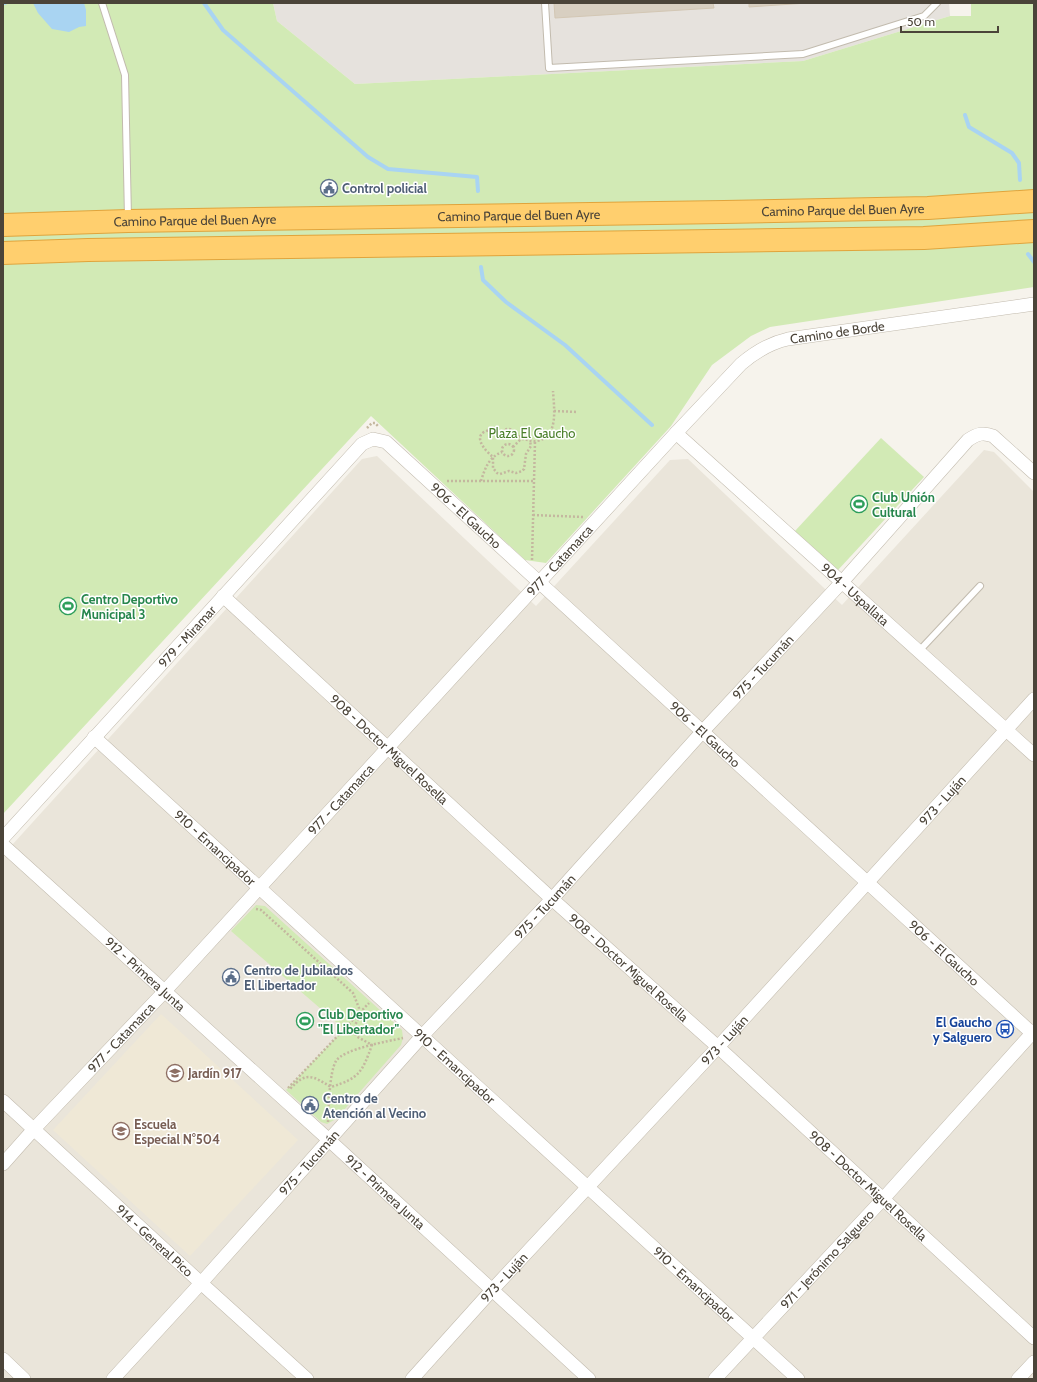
<svg xmlns="http://www.w3.org/2000/svg" width="1037" height="1382" viewBox="0 0 1037 1382" font-family="Cabin,sans-serif">
  <style>
    .residential { fill: #eae5da }
    .industrial { fill: #e6e2dd }
    .education { fill: #efe8d6 }
    .green { fill: #d2eab5 }
    .water { fill: #a9d4f2 }
    .lines { fill: none; stroke-linecap: round; stroke-linejoin: round }
    .stream { stroke: #a9d4f2; stroke-width: 4 }
    .building { fill: #d8cfc1; stroke: #d3c7b4 }
    .lane-casing { stroke: #c2bbae; stroke-width: 8 }
    .street-casing { stroke: #c2bbae; stroke-width: 14 }
    .highway-casing { stroke: #e0a43c; stroke-width: 24 }
    .path { stroke: #c4b79f; stroke-width: 2.5; stroke-dasharray: 2 2; stroke-linecap: butt }
    .lane { stroke: #fff; stroke-width: 6 }
    .street { stroke: #fff; stroke-width: 13 }
    .highway { stroke: #ffcf6e; stroke-width: 22 }
    .labels { text-anchor: middle; dominant-baseline: central; stroke-width: 3; stroke-linejoin: round; paint-order: stroke }
    .service-label { font-size: 13px; font-weight: bold; fill: #4e5e75; stroke: #fff; text-anchor: start }
    .street-label { font-size: 13px; fill: #4b4439; stroke: #fff }
    .park-label { font-size: 13px; fill: #4a7f2a; stroke: #fff }
    .leisure-label { font-size: 13px; font-weight: bold; fill: #27864d; stroke: #fff; text-anchor: start }
    .transit-label { font-size: 13px; font-weight: bold; fill: #164399; stroke: #fff; text-anchor: end }
    .education-label { font-size: 13px; font-weight: bold; fill: #785e54; stroke: #fff; text-anchor: start }
  </style>
  <rect width="100%" height="100%" fill="#f6f3ec"/>
  <polygon class="residential" points="984,450 994,452 1034,492 1034,1379 3,1379 3,855 362,459 377,456 536,606 670,460 688,459 842,605"/>
  <polygon class="industrial" points="273,3 949,3 950,16 803,61 355,84 277,21"/>
  <polygon class="education" points="161,1014 298,1140 190,1256 53,1130"/>
  <g class="green">
    <polygon points="3,3 273,3 277,21 355,84 803,61 950,16 971,16 971,3 1034,3 1034,287 770,327 751,336 712,365 671,426 546,563 525,560 371,416 3,814"/>
    <polygon points="881,438 924,477 838,570 795,531"/>
    <polygon points="256,905 265,906 402,1030 403,1038 401,1045 336,1119 327,1124 321,1122 286,1090 344,1029 231,931"/>
  </g>
  <polygon class="water" points="33,3 84,3 86,10 86,26 79,27 69,32 52,29 38,13"/>
  <g class="lines">
    <g class="stream">
      <polyline points="3,3 5,3"/>
      <polyline points="204,3 223,30 368,157 388,169 477,177 478,191"/>
      <polyline points="965,115 969,127 1012,153 1019,163 1020,180"/>
      <polyline points="1028,254 1034,262"/>
      <polyline points="481,267 483,280 506,302 565,345 652,425"/>
    </g>
  </g>
  <g class="building">
    <polygon points="554,3 713,3 714,8 555,18"/>
    <polygon points="749,3 807,3 749,7"/>
  </g>
  <g class="lines">
    <g class="lane-casing">
      <g id="lane">
        <polyline points="102,3 125,75 128,218"/>
        <polyline points="545,3 549,68 803,54 924,16 937,3"/>
        <polyline points="919,651 980,586"/>
      </g>
    </g>
    <g class="street-casing">
      <g id="street">
        <path id="s1" d="M 676,433 L 1034,755"/>
        <path id="s2" d="M 223,596 L 552,899 L 718,1047 L 1034,1338"/>
        <path id="s3" d="M 94,737 L 798,1379"/>
        <path id="s4" d="M 3,838 L 362,444 L 373,439 L 386,442 L 1034,1035"/>
        <path id="s5" d="M 3,845 L 329,1140 L 589,1379"/>
        <path id="s6" d="M 3,1101 L 201,1283 L 307,1379"/>
        <path id="s7" d="M 3,1164 L 34,1129 L 164,992 L 676,433 L 741,364 C 755,352 770,343 788,339 L 1034,304"/>
        <polyline points="3,1359 24,1379"/>
        <path id="s8" d="M 113,1379 L 201,1283 L 423,1035 L 552,899 L 703,731 L 842,582 L 968,440 C 977,434 983,432 993,436 L 1034,473"/>
        <path id="s9" d="M 412,1379 L 492,1290 L 718,1047 L 1034,699"/>
        <path id="s10" d="M 715,1379 L 883,1199 L 1034,1031"/>
        <polyline points="1018,1379 1034,1362"/>
      </g>
    </g>
    <g class="highway-casing">
      <g id="highway">
        <path id="s11" d="M 3,225 L 128,221 L 724,212 L 928,208 L 1034,201"/>
        <polyline points="3,253 88,250 924,238 1034,231"/>
      </g>
    </g>
    <g class="path">
      <polyline points="554,411 577,412"/>
      <polyline points="367,428 372,423 375,423 379,427"/>
      <path d="M 524,439 C 518,436 516,432 512,430 C 507,427 504,431 500,432 C 497,432 494,430 491,430 C 470,433 484,450 493,457 L 493,468 L 497,473 L 500,474 L 509,471 L 516,473 L 522,471 L 524,469 L 526,454 L 531,446 L 530,441"/>
      <circle cx="508" cy="450" r="6"/>
      <path d="M 513,447 L 521,439 C 527,439 532,442 537,441 C 559,437 554,408 553,391"/>
      <polyline points="447,481 534,481"/>
      <path d="M 481,481 C 485,468 489,457 502,452"/>
      <polyline points="533,515 583,517"/>
      <polyline points="532,560 535,442"/>
      <path d="M 256,909 L 261,910 L 353,993 L 359,1008 L 359,1018 L 355,1025 L 356,1036 L 372,1045 C 362,1072 360,1078 331,1087 C 313,1076 306,1071 290,1089"/>
      <polyline points="288,1088 369,1003"/>
      <path d="M 328,1122 C 329,1107 329,1073 336,1061 C 343,1049 389,1041 403,1038"/>
    </g>
    <use href="#lane" class="lane"/>
    <use href="#street" class="street"/>
    <use href="#highway" class="highway"/>
  </g>
  <defs>
    <g id="civic-ring" transform="scale(0.9)"><circle r="9.5" fill="#fff" stroke="#5c6f8a" stroke-width="1.5"/><path d="M-.6-6.5H3V-4.5H.6V-3L4-1V1h2V6H-6V1h2V-1L-.6-3ZM-1.2 2.5V6h2.4V2.5Z" fill="#5c6f8a"/></g>
    <g id="stadium-ring" transform="scale(0.9)"><circle r="9.5" fill="#fff" stroke="#2e9e5b" stroke-width="1.5"/><path d="M0-5a6.5 5 0 1 0 0 10a6.5 5 0 1 0 0-10ZM-3.5-1.8h7v3.6h-7Z" fill="#2e9e5b"/></g>
    <g id="bus-ring" transform="scale(0.9)"><circle r="9.5" fill="#fff" stroke="#1a4fb4" stroke-width="1.5"/><path d="M-5-6H5V4H4V6H2V4H-2V6H-4V4H-5ZM-3.5-4V0h7V-4ZM-3.5 1.2v1.5H-2V1.2ZM2 1.2v1.5H3.5V1.2Z" fill="#1a4fb4"/></g>
    <g id="school-ring" transform="scale(0.9)"><circle r="9.5" fill="#fff" stroke="#8d6e63" stroke-width="1.5"/><path d="M0-5L7-2L0 1L-7-2ZM-4 1L0 2.5L4 1V4Q0 6-4 4Z" fill="#8d6e63"/></g>
  </defs>
  <g fill-rule="evenodd">
    <use href="#civic-ring" x="329" y="188"/>
    <use href="#stadium-ring" x="859" y="504"/>
    <use href="#stadium-ring" x="68" y="606"/>
    <use href="#civic-ring" x="231" y="977"/>
    <use href="#stadium-ring" x="305" y="1021"/>
    <use href="#bus-ring" x="1005" y="1029"/>
    <use href="#school-ring" x="175" y="1073"/>
    <use href="#civic-ring" x="310" y="1105"/>
    <use href="#school-ring" x="121" y="1131"/>
  </g>
  <g class="labels">
    <g class="service-label">
      <text x="342" y="188">Control policial</text>
      <text x="244" y="970">Centro de Jubilados<tspan x="244" dy="15">El Libertador</tspan></text>
      <text x="323" y="1098">Centro de<tspan x="323" dy="15">Atención al Vecino</tspan></text>
    </g>
    <g class="street-label">
      <text stroke="none"><textPath href="#s11" startOffset="840">Camino Parque del Buen Ayre</textPath></text>
      <text stroke="none"><textPath href="#s11" startOffset="516">Camino Parque del Buen Ayre</textPath></text>
      <text stroke="none"><textPath href="#s11" startOffset="192">Camino Parque del Buen Ayre</textPath></text>
      <text stroke="none"><textPath href="#s7" startOffset="1192">Camino de Borde</textPath></text>
      <text stroke="none"><textPath href="#s4" startOffset="667">906 - El Gaucho</textPath></text>
      <text stroke="none"><textPath href="#s7" startOffset="821">977 - Catamarca</textPath></text>
      <text stroke="none"><textPath href="#s1" startOffset="241">904 - Uspallata</textPath></text>
      <text stroke="none"><textPath href="#s4" startOffset="273">979 - Miramar</textPath></text>
      <text stroke="none"><textPath href="#s8" startOffset="964">975 - Tucumán</textPath></text>
      <text stroke="none"><textPath href="#s4" startOffset="991">906 - El Gaucho</textPath></text>
      <text stroke="none"><textPath href="#s2" startOffset="226">908 - Doctor Miguel Rosella</textPath></text>
      <text stroke="none"><textPath href="#s7" startOffset="497">977 - Catamarca</textPath></text>
      <text stroke="none"><textPath href="#s9" startOffset="785">973 - Luján</textPath></text>
      <text stroke="none"><textPath href="#s3" startOffset="164">910 - Emancipador</textPath></text>
      <text stroke="none"><textPath href="#s8" startOffset="640">975 - Tucumán</textPath></text>
      <text stroke="none"><textPath href="#s4" startOffset="1315">906 - El Gaucho</textPath></text>
      <text stroke="none"><textPath href="#s2" startOffset="550">908 - Doctor Miguel Rosella</textPath></text>
      <text stroke="none"><textPath href="#s5" startOffset="192">912 - Primera Junta</textPath></text>
      <text stroke="none"><textPath href="#s7" startOffset="173">977 - Catamarca</textPath></text>
      <text stroke="none"><textPath href="#s9" startOffset="461">973 - Luján</textPath></text>
      <text stroke="none"><textPath href="#s3" startOffset="488">910 - Emancipador</textPath></text>
      <text stroke="none"><textPath href="#s8" startOffset="292">975 - Tucumán</textPath></text>
      <text stroke="none"><textPath href="#s2" startOffset="874">908 - Doctor Miguel Rosella</textPath></text>
      <text stroke="none"><textPath href="#s5" startOffset="516">912 - Primera Junta</textPath></text>
      <text stroke="none"><textPath href="#s6" startOffset="206">914 - General Pico</textPath></text>
      <text stroke="none"><textPath href="#s10" startOffset="164">971 - Jerónimo Salguero</textPath></text>
      <text stroke="none"><textPath href="#s9" startOffset="137">973 - Luján</textPath></text>
      <text stroke="none"><textPath href="#s3" startOffset="812">910 - Emancipador</textPath></text>
    </g>
    <g class="park-label">
      <text x="532" y="433">Plaza El Gaucho</text>
    </g>
    <g class="leisure-label">
      <text x="872" y="497">Club Unión<tspan x="872" dy="15">Cultural</tspan></text>
      <text x="81" y="599">Centro Deportivo<tspan x="81" dy="15">Municipal 3</tspan></text>
      <text x="318" y="1014">Club Deportivo<tspan x="318" dy="15">"El Libertador"</tspan></text>
    </g>
    <g class="transit-label">
      <text x="992" y="1022">El Gaucho<tspan x="992" dy="15">y Salguero</tspan></text>
    </g>
    <g class="education-label">
      <text x="188" y="1073">Jardín 917</text>
      <text x="134" y="1124">Escuela<tspan x="134" dy="15">Especial N°504</tspan></text>
    </g>
  </g>
  <rect width="1037" height="1382" fill="none" stroke="#4b4439" stroke-width="8"/>
  <path d="M901 26v6h97v-6" fill="none" stroke="#4b4439" stroke-width="2"/>
  <text x="907" y="26" font-size="12" fill="#4b4439" stroke="#ffffff" stroke-width="3" paint-order="stroke">50 m</text>
</svg>
